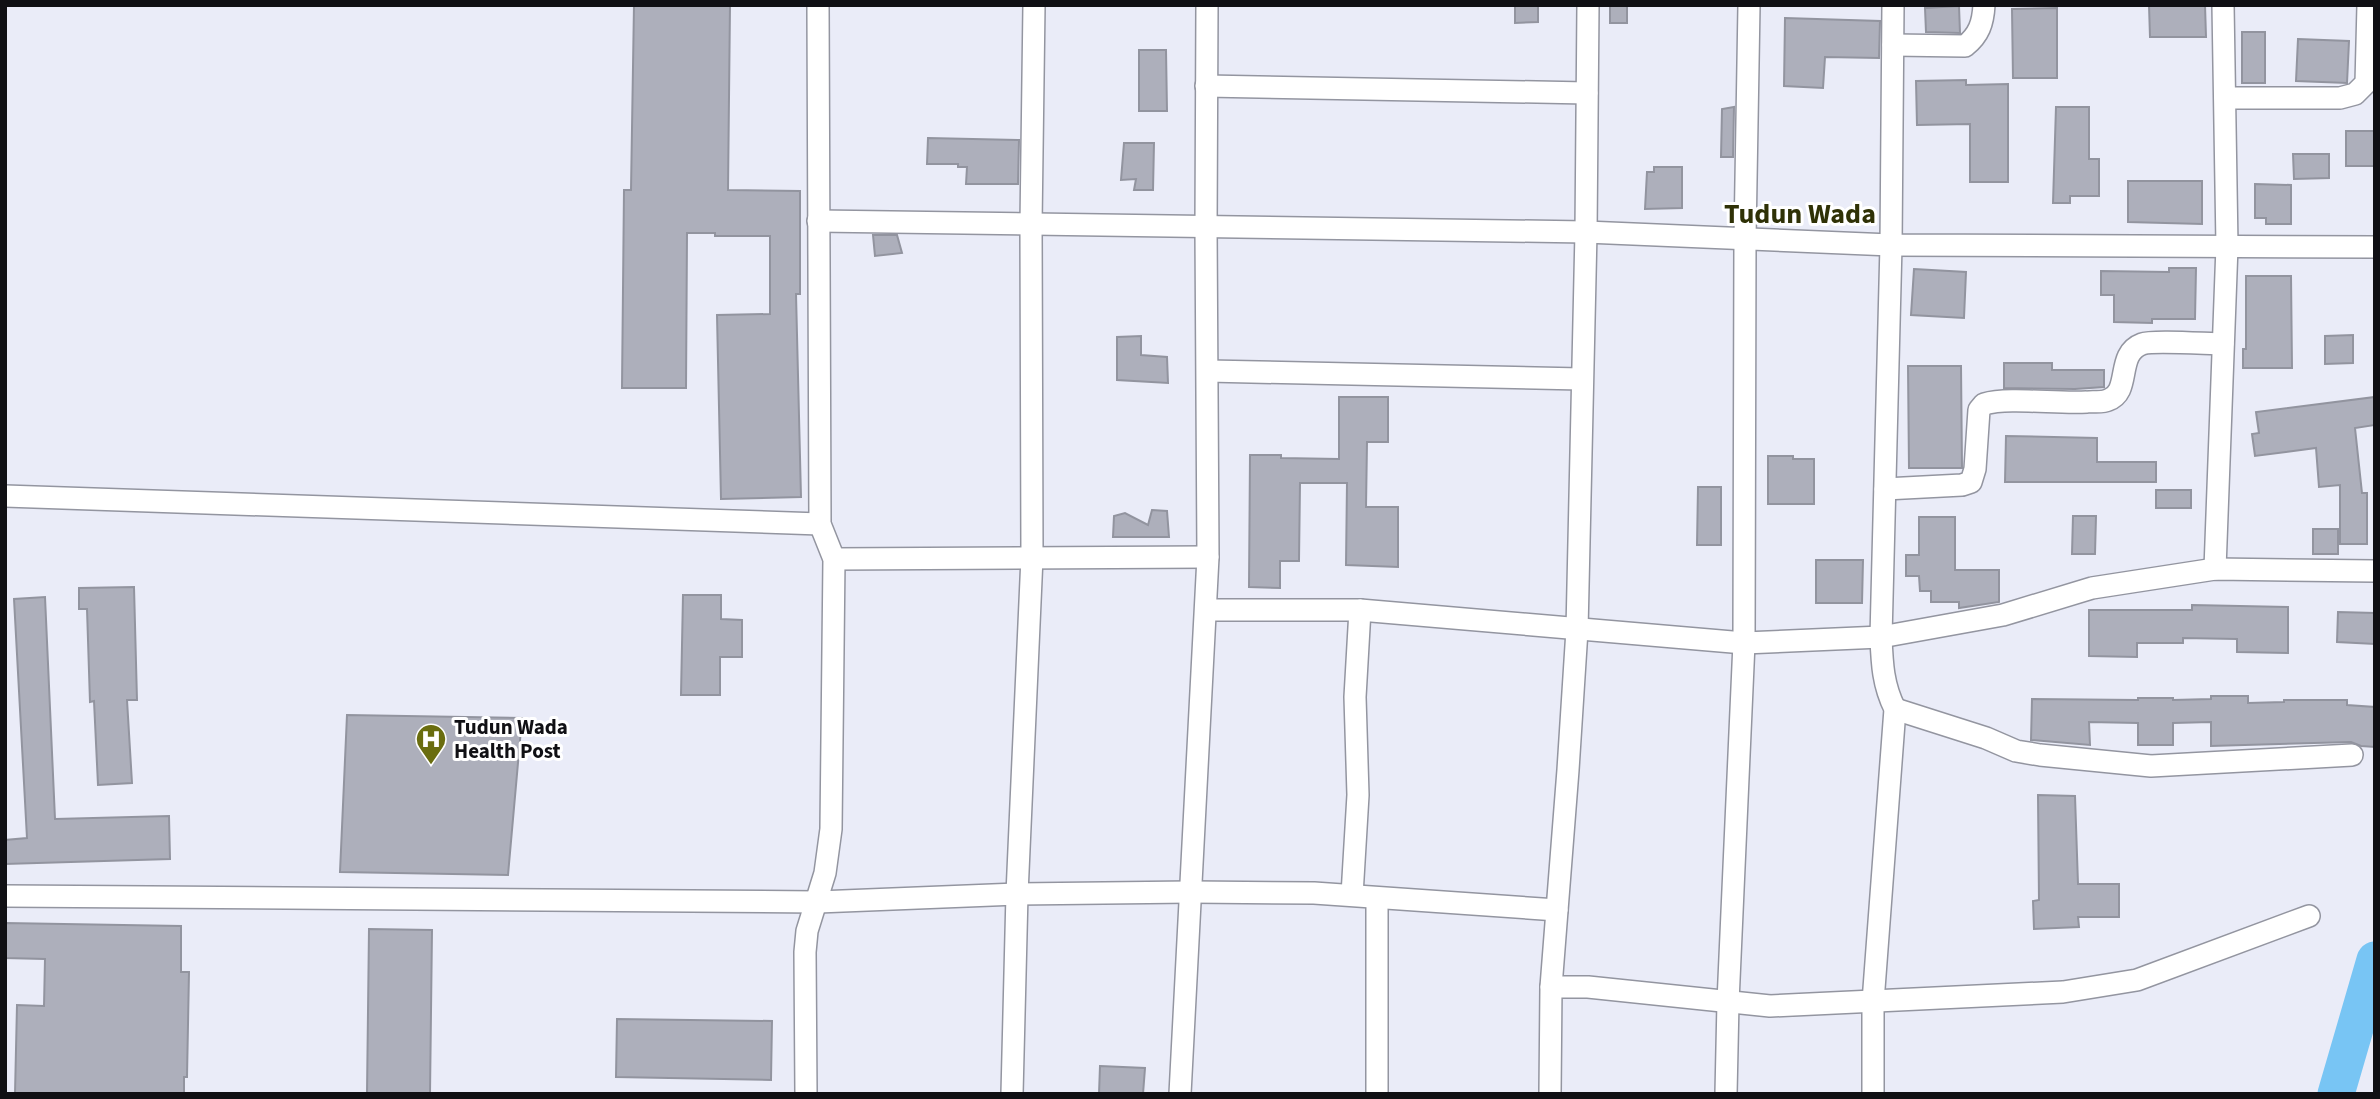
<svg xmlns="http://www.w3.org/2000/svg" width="2380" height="1099" viewBox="0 0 2380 1099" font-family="'Source Sans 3',sans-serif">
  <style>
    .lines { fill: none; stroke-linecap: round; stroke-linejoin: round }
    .river { stroke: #78c5f4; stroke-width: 37 }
    .building { fill: #adafbb; stroke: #92949f; stroke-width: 2 }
    .minor-casing { stroke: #9395a0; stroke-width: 24 }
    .minor { stroke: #fff; stroke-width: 21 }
    .labels { text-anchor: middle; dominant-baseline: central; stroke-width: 6; stroke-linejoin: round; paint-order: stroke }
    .poi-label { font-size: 21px; font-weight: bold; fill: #101014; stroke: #fff; text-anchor: start }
    .district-label { font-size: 28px; font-weight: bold; fill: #2f3106; stroke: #fff }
  </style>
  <rect width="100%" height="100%" fill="#eaecf8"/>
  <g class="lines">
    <polyline class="river" points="2336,1094 2375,960"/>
  </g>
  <g class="building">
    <polygon points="634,5 730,5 728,190 800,191 800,294 796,294 801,497 721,499 717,315 770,314 770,236 715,236 715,233 687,233 686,388 622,388 624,190 631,190"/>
    <polygon points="1515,5 1538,5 1538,22 1515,23"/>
    <rect x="1610" y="5" width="17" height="18"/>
    <polygon points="2149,5 2205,5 2206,37 2150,37"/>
    <polygon points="1959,6 1960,33 1926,32 1925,8"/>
    <polygon points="2057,8 2057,78 2013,78 2012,9"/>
    <polygon points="1785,18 1880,21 1879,58 1825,57 1823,88 1784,86"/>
    <rect x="2242" y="32" width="23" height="51"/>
    <polygon points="2298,39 2349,41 2347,83 2296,81"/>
    <polygon points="1139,50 1166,50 1167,111 1139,111"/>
    <polygon points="1966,80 1966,85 2008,84 2008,182 1970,182 1970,124 1917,125 1916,81"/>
    <polygon points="1734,107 1733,157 1721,157 1722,109"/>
    <polygon points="2056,107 2089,107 2089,159 2099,159 2099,196 2070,196 2070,203 2053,203"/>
    <rect x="2346" y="131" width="29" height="35"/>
    <polygon points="928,138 1019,140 1018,184 966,184 967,167 958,167 958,164 927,164"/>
    <polygon points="1124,143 1154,143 1153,190 1134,190 1136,179 1121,180"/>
    <polygon points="2293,154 2329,154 2329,178 2294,179"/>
    <polygon points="1654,167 1682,167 1682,208 1645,209 1647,172 1654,172"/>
    <polygon points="2128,181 2202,181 2202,224 2128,222"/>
    <polygon points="2255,184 2291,185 2291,224 2266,224 2266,218 2255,218"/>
    <polygon points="873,235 897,235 902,253 875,256"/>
    <polygon points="2169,268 2196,268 2195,319 2152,319 2152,323 2114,322 2114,295 2101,295 2101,271 2169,272"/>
    <polygon points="1914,269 1966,272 1964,318 1911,315"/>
    <polygon points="2246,276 2291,276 2292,368 2243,368 2243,349 2246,349"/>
    <polygon points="2353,335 2353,363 2325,364 2325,336"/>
    <polygon points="1141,336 1141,355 1167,357 1168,383 1117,380 1117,337"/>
    <polygon points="2004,363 2052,363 2052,370 2104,370 2104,387 2075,389 2004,388"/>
    <polygon points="1908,366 1961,366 1962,468 1909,468"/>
    <polygon points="1339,397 1388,397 1388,442 1367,442 1366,507 1398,507 1398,567 1346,565 1347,483 1300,483 1299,561 1280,561 1280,588 1249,587 1250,455 1281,455 1281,458 1339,459"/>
    <polygon points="2375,397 2375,425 2355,428 2362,493 2367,493 2367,544 2340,544 2340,485 2319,487 2316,448 2255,456 2252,434 2259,433 2256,412"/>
    <polygon points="2006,436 2097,438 2097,462 2156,462 2156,482 2005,482"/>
    <polygon points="1768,456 1793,456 1793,459 1814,459 1814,504 1768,504"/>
    <polygon points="1698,487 1721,487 1721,545 1697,545"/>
    <rect x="2156" y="490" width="35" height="18"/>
    <polygon points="1152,510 1167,511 1169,537 1113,537 1114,516 1125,513 1148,525"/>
    <polygon points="2073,516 2096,516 2095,554 2072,554"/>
    <polygon points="1919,517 1955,517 1955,570 1999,570 1999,602 1959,608 1959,602 1931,602 1931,591 1920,591 1919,576 1906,576 1906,555 1919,555"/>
    <rect x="2313" y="529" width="25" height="25"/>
    <polygon points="1816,560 1863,560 1862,603 1816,603"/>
    <polygon points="134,587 137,700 127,700 132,783 98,785 94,701 90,702 87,609 79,609 79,588"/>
    <polygon points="683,595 721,595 721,619 742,620 742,657 720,657 720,695 681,695"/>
    <polygon points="45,597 55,819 169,816 170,859 5,864 5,840 27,838 14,599"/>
    <polygon points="2192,605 2288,607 2288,653 2237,652 2237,639 2183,638 2183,643 2137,643 2137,657 2089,656 2089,610 2192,610"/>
    <polygon points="2338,612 2375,613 2375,644 2337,642"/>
    <polygon points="2211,696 2248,696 2248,703 2284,702 2284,700 2347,700 2347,705 2375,707 2375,747 2361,746 2351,742 2211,746 2211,722 2173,723 2173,745 2138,745 2138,723 2089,722 2090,745 2031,740 2032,699 2138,700 2138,698 2173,698 2173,700 2211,699"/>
    <polygon points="347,715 522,718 508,875 340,872"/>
    <polygon points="2038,795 2075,796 2078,884 2119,884 2119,917 2078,917 2079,927 2034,929 2033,901 2039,900"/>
    <polygon points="5,923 181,926 181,972 189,972 187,1077 184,1077 184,1094 15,1094 17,1005 44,1006 45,959 5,958"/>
    <polygon points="369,929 432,930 430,1094 367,1094"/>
    <polygon points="617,1019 772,1021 771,1080 616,1077"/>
    <polygon points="1100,1066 1145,1068 1143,1094 1099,1094"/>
  </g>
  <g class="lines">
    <g class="minor-casing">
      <g id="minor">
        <path d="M 1893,45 L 1965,46 C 1979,35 1983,23 1984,5"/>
        <polyline points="1206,86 1587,93"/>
        <polyline points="2225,98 2340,98 2355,94 2366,83 2368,5"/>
        <polyline points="818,221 1586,232 1891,245 2375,247"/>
        <polyline points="1208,371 1581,379"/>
        <path d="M 1885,489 L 1962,485 L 1971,482 L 1975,469 L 1979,410 L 1984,404 C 2009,397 2057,404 2087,402 C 2093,401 2102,403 2108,400 C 2132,392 2115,354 2142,344 C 2153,340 2208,344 2223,344"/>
        <polyline points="5,496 820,524"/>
        <polyline points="834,559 1208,557"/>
        <polyline points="2215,569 2227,246 2223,5"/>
        <polyline points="1207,610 1360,610 1744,643 1881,637 2003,615 2092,588 2215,569 2375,571"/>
        <polyline points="1895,709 1986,738 2016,751 2040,755 2151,766 2352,755"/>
        <polyline points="1352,895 1358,795 1355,697 1360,610"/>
        <polyline points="5,896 818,902 1017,894 1191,892 1314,893 1557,910"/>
        <polyline points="1377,898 1377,1094"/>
        <polyline points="1551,987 1588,987 1770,1006 2063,992 2137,980 2309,916"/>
        <polyline points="806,1094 805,952 807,931 825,873 831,829 834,559 820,524 818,5"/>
        <polyline points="1012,1094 1017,894 1032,557 1031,224 1034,5"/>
        <polyline points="1180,1094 1208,557 1206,228 1207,5"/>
        <polyline points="1550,1094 1551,987 1568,770 1577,630 1586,232 1588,5"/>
        <polyline points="1726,1094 1728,1002 1744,643 1745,238 1749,5"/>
        <path d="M 1873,1094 L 1873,1002 L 1895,709 C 1883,685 1882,664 1881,637 L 1891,245 L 1893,5"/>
      </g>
    </g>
    <use href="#minor" class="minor"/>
  </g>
  <defs>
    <g id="hospital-pin" transform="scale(1.575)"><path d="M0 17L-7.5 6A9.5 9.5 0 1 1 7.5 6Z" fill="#6a6d0f" stroke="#fff"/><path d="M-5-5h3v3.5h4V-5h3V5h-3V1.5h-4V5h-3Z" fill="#fff"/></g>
  </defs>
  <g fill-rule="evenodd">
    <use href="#hospital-pin" x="431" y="739"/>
  </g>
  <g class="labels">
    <g class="poi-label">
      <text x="454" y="727">Tudun Wada<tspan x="454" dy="24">Health Post</tspan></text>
    </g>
    <g class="district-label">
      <text x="1800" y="214">Tudun Wada</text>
    </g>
  </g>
  <rect width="2380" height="1099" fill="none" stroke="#101014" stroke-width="14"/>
</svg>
